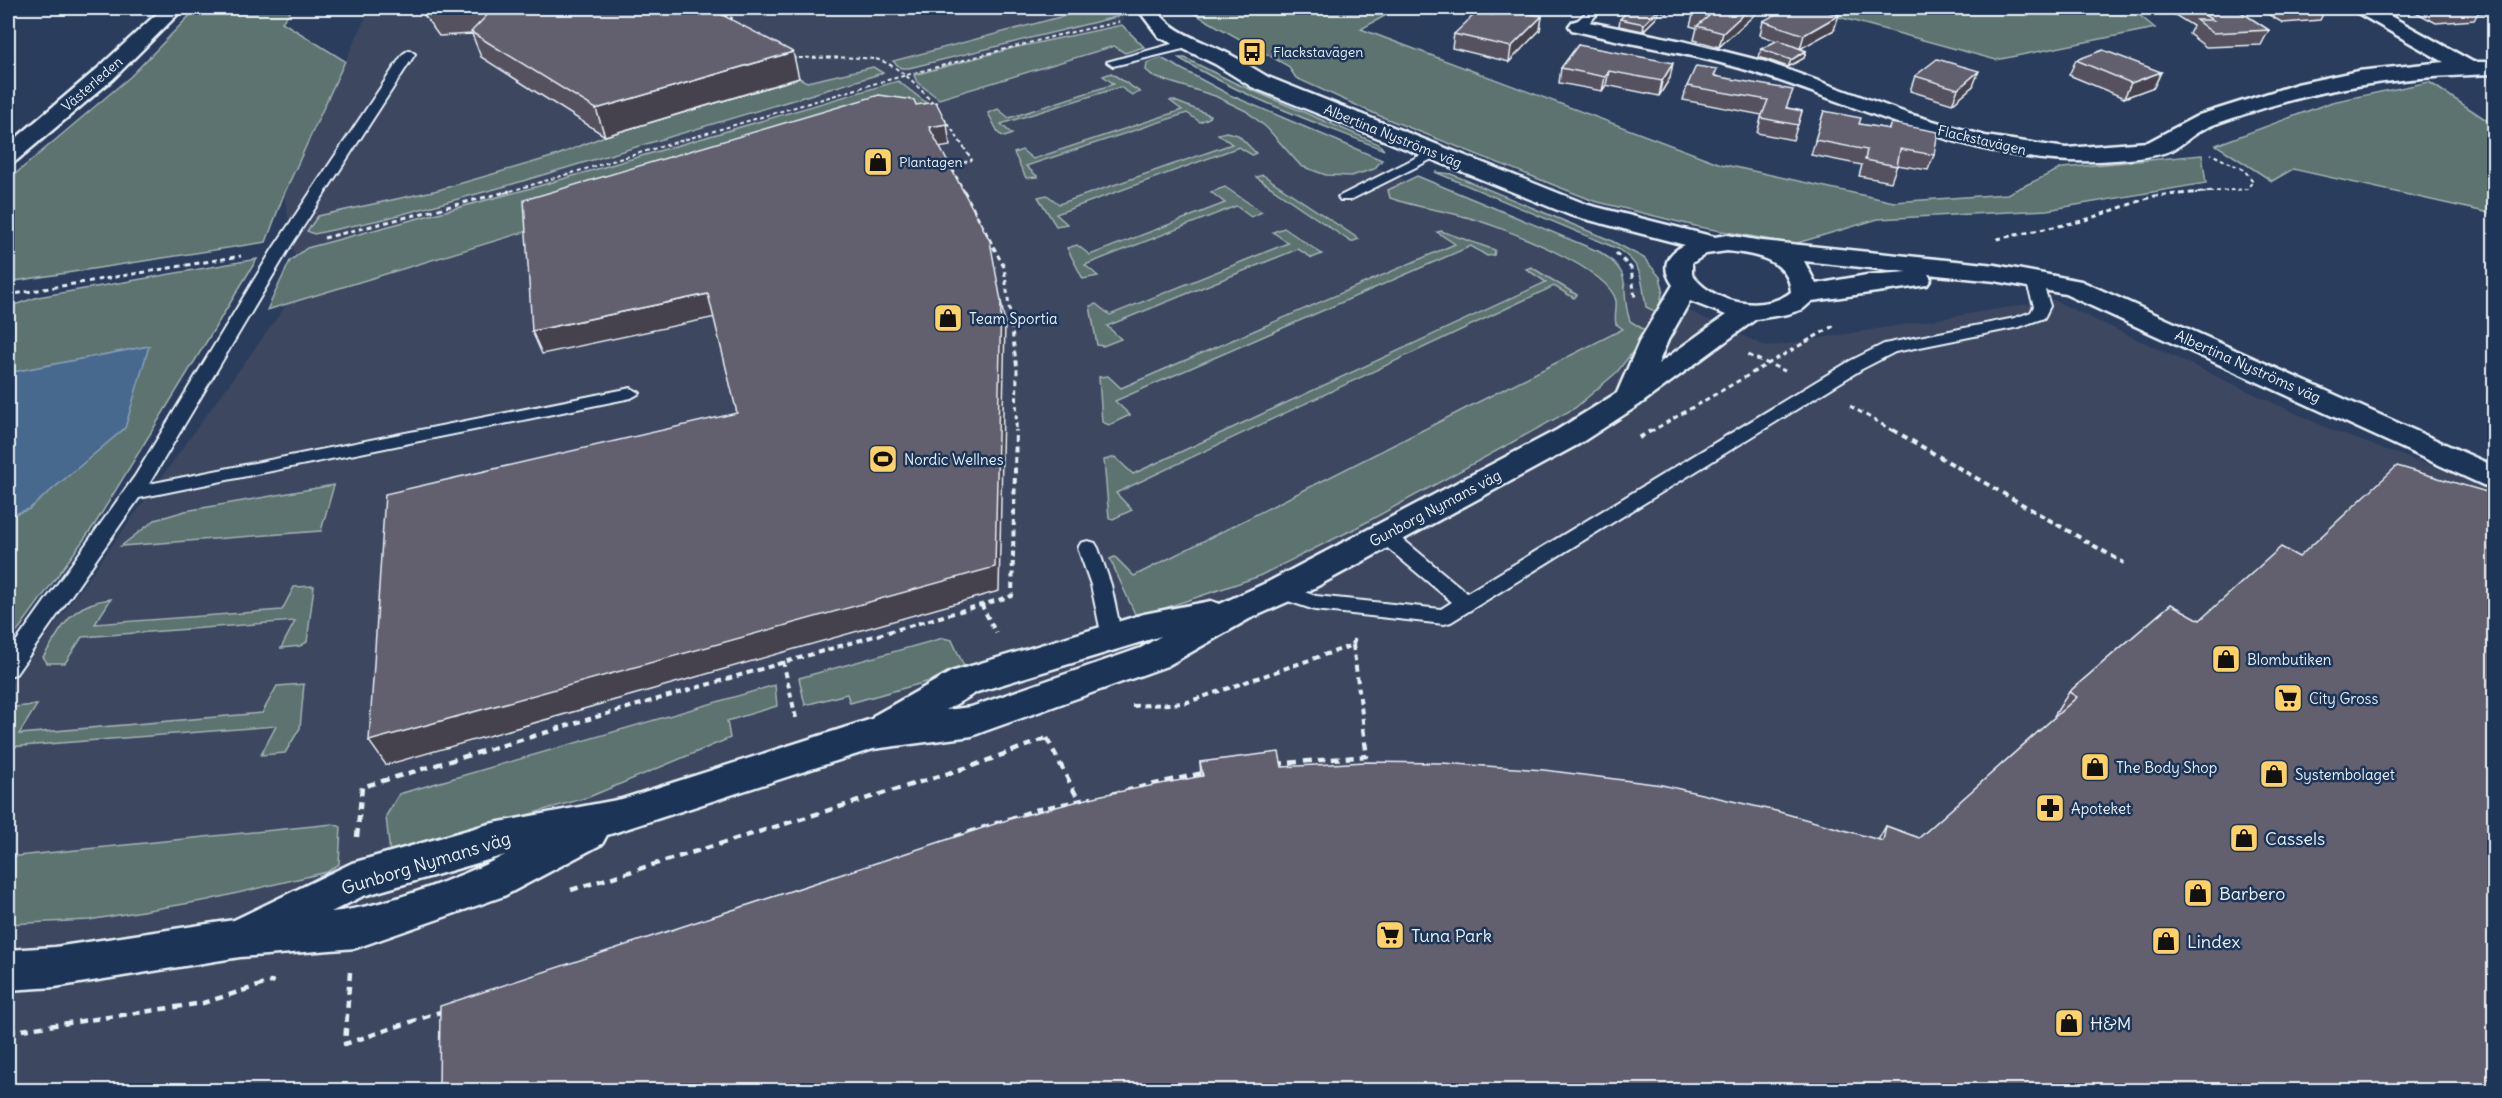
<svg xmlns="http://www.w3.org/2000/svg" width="2502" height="1098" viewBox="0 0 2502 1098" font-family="Delius,sans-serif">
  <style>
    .built { fill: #3c4761 }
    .green { fill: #5d736f; stroke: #a2b2b4; stroke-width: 1.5 }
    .water { fill: #47698d; stroke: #879fb8; stroke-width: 1.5 }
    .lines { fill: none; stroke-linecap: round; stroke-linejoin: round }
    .service-casing { stroke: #e8f1f8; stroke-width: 4 }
    .minor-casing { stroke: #e8f1f8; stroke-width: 5 }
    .secondary-casing { stroke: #e8f1f8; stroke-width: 5 }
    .path-far3 { stroke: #e8f1f8; stroke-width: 2; stroke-dasharray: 4 3; stroke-linecap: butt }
    .path-far2 { stroke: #e8f1f8; stroke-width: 3; stroke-dasharray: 5 4; stroke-linecap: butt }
    .path-far1 { stroke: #e8f1f8; stroke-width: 4; stroke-dasharray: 6 4.5; stroke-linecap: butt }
    .path { stroke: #e8f1f8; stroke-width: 4.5; stroke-dasharray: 8 6; stroke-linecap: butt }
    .service { fill: #1d3557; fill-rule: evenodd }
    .minor { fill: #1d3557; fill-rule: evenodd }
    .secondary { fill: #1d3557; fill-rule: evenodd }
    .wall { fill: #54515f; stroke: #e8f1f8; stroke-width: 1.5 }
    .shaded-wall { fill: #45424d; stroke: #e8f1f8; stroke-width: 1.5 }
    .building { fill: #625e6e; stroke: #e8f1f8; stroke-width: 1.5 }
    .labels { text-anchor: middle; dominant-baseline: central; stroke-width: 5; stroke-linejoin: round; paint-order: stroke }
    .far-poi-label { font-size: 14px; fill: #e8f1f8; stroke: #1d3557; text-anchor: start }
    .far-street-label { font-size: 14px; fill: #e8f1f8; stroke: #1d3557 }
    .poi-label { font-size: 15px; fill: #e8f1f8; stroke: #1d3557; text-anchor: start }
    .street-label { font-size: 15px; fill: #e8f1f8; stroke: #1d3557 }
    .near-poi-label { font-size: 18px; fill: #e8f1f8; stroke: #1d3557; text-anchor: start }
    .near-street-label { font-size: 18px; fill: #e8f1f8; stroke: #1d3557 }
  </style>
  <rect width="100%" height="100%" fill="#2b3d5c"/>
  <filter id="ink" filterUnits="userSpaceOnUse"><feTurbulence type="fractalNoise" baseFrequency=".0167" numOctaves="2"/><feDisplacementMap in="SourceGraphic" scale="12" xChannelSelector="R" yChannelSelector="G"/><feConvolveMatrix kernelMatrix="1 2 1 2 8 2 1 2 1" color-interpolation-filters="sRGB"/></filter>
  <g filter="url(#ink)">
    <polygon class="built" points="370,8 1123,8 1127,12 1119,30 1198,85 1767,347 2053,300 2336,432 2494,488 2494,1090 8,1090 8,689 300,286 284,194"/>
    <g class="green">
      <polygon points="197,8 293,8 282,22 345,61 284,194 266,242 8,282 8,180 131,76"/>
      <polygon points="1094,8 1123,8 1127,12 1124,15 909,68 901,68 893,61"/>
      <polygon points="1213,8 1399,8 1361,29 1721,164 1894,202 2007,194 2062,168 2202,155 2206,183 2047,210 1878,219 1794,244 1699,227 1594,201 1380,116 1296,78 1288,66 1193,13"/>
      <polygon points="1806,8 2131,8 2155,28 1996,60"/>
      <polygon points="1122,25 1144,47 1125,53 1114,46 939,99 917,82 914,75 1013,48"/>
      <polygon points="1161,58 1230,95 1382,160 1374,169 1351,176 1326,175 1301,166 1267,128 1246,111 1215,96 1154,77 1146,70 1147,63"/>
      <path d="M 1179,58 L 1185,58 L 1235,83 L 1379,144 L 1384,150 C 1315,122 1242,97 1179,58 Z"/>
      <polygon points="873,67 883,73 506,186 384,219 314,234 307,231 318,216 438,190 555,156 605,136 799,78 807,82"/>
      <polygon points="1111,73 1140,92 1132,95 1120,87 1001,124 1012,134 1005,137 999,134 988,113 998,109 1009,118 1114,84 1103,76"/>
      <polygon points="898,81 933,108 267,310 290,261 307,248 539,186"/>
      <polygon points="2429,82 2494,125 2494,214 2293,169 2272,181 2216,145 2332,102"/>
      <polygon points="1172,100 1210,115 1209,118 1200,122 1187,113 1026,166 1038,177 1026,178 1014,153 1022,150 1033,159 1182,110 1170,101"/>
      <polygon points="1226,132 1238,135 1256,153 1252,155 1239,147 1056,214 1067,224 1056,226 1038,197 1047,195 1059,204 1232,144 1218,134"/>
      <path d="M 1435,172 L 1451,174 L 1610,240 L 1644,258 L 1660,277 L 1663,289 L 1658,313 L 1646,307 C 1641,278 1644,267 1618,249 Z"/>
      <polygon points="1263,175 1359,239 1351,242 1256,177"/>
      <path d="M 1417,176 L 1600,252 C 1637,276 1618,287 1630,321 L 1648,332 L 1617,372 L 1575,408 L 1352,530 L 1257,577 L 1156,611 L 1135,614 L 1110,559 L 1115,557 L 1134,576 L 1623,329 L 1616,324 C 1614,316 1617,309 1616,301 C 1610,268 1497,225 1466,217 C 1441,210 1415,207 1390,198 L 1388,190 Z"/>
      <polygon points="1225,187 1262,212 1251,217 1236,206 1085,265 1098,276 1083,279 1067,248 1077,245 1090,255 1225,203 1211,192"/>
      <polygon points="1284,228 1322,254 1312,258 1298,249 1107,326 1121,339 1103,346 1097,345 1090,306 1096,304 1110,315 1288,243 1273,232"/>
      <polygon points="1441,231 1495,250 1494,255 1487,256 1471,246 1115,401 1130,415 1109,425 1102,422 1099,377 1108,376 1121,388 1455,244 1437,232"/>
      <polygon points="257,259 95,524 8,644 8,516 29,509 149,346 14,372 8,380 8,307 38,297"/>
      <polygon points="1531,267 1577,295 1574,298 1554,286 1116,493 1132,510 1113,519 1109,518 1104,460 1115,457 1133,474 1546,282 1526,269"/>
      <polygon points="334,485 321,531 121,546 155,520 185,511"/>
      <path d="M 314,586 L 307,642 L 300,646 L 281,648 L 295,621 L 82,637 L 65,663 L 47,663 L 43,657 C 65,625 69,604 111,599 L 95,624 L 282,610 L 294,587 Z"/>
      <polygon points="943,638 952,640 966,671 850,703 847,694 805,705 799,678"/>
      <polygon points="304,684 300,728 285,753 261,755 276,726 10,747 8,750 8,711 14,707 37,705 19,734 262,713 277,686"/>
      <polygon points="775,685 777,706 727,721 730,738 589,797 390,854 386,816 399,794"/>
      <polygon points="333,824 341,827 339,864 327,872 208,900 89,920 8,924 8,857"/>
    </g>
    <polygon class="water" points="149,346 125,428 29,509 8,516 8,380 13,372"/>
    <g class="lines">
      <g class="service-casing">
        <g id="service">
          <polygon points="1591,8 1603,8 1583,29 1575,29 1575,23"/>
          <polygon points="1183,41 1187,42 1187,48 1113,66 1107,62"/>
          <polygon points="409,50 415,54 290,247 149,484 631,388 640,393 631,398 139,498 16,674 8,676 8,653 135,476 274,247 403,54"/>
          <polygon points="1433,149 1438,150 1438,156 1350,200 1340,200 1338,197"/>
          <polygon points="2033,273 2041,278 2050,306 2044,318 2019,327 1895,352 1862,369 1451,622 1444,624 1315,610 1273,596 1270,591 1273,586 1280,584 1316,596 1441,609 1452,602 1378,540 1375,535 1378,530 1392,530 1467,593 1850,361 1884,344 2015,318 2031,312 2034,306 2025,278"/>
          <polygon points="1088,541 1095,543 1098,548 1111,585 1122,637 1119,642 1112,645 1105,642 1102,637 1091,585 1078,548 1081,543"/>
        </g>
      </g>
      <g class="minor-casing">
        <g id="minor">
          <path d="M 1137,8 L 1155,8 C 1173,34 1199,39 1227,53 C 1241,60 1254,69 1268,77 L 1588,205 L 1715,237 L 1727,235 L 1762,241 L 1995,265 L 2081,281 L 2494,466 L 2494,488 L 2483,485 L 2065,294 L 1995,281 L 1928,274 L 1931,279 L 1927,285 L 1812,301 L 1803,309 L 1788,314 L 1756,319 L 1639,405 L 1579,444 L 1292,600 L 1249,619 L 1167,666 L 985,731 L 972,736 L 873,749 L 607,835 L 602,844 L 504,896 L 356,948 L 240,957 L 55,987 L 8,990 L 8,950 L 55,947 L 234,920 L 352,863 L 489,824 L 622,799 L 872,719 L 875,715 L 951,672 L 1144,614 L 1211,601 L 1220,604 L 1268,582 L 1557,430 L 1617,393 L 1640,340 L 1673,285 C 1661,268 1665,254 1685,245 L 1570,215 L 1252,87 L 1215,64 L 1159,37 ZM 1727,251 C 1754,254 1789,259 1791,292 C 1763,314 1711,303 1692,274 L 1692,263 L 1706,254 ZM 1804,261 L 1908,272 L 1867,275 L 1816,284 ZM 1690,301 L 1726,315 L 1658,364 L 1668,340 ZM 1161,636 L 1141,648 L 971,707 L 946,710 L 977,692 ZM 505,855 C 460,878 381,908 331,912 L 363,896 Z"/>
          <path d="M 2354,8 L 2376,8 L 2473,62 L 2494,62 L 2494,74 C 2403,77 2332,85 2245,114 C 2230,119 2213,124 2200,131 C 2190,137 2182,145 2172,150 C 2154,157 2134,159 2115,160 C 1984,171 1871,108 1750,71 C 1691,53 1631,45 1572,30 L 1569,26 L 1572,22 L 1579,20 L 1682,41 L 1766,62 L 1909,114 L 1985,136 L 2066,148 L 2148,142 L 2199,115 L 2297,84 L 2358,71 L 2444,62 L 2356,12 Z"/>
        </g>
      </g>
      <g class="secondary-casing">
        <polygon id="secondary" points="163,8 184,8 113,79 16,161 8,163 8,145 97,69"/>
      </g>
      <g class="path-far3">
        <polyline points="717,12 732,18 732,24"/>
        <path d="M 792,58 C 811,58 865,56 879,60 C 918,73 951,128 972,160 L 951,166 L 965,193"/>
        <polyline points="504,193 880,82 1059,35 1119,22"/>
        <polyline points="2195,193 2247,189 2253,181 2244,170 2211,154"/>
      </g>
      <g class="path-far2">
        <polyline points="964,191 1004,267 1017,370 1016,432"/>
        <polyline points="324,238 510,191"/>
        <polyline points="1997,239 2082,221 2154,196 2215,191"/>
        <polyline points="1616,253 1631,268 1635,298"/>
        <polyline points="8,295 241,256"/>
        <polyline points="1748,355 1785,371"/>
        <polyline points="1850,406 1895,432"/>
        <polyline points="1650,432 1835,325"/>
      </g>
      <g class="path-far1">
        <polyline points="1893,430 2124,563"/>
        <polyline points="1639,438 1652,430"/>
        <polyline points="981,604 996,633"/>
        <polyline points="1353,645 1364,729"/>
        <polyline points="783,661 796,718"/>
        <polyline points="1132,706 1185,703 1353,645 1355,637"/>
        <polyline points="555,729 1012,596 1016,430"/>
      </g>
      <g class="path">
        <polyline points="1047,738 1079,801"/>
        <polyline points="1276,764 1367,756 1363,728"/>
        <polyline points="1111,794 1203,773"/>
        <polyline points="357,837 362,787 561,728"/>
        <polyline points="955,837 1035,810 1092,798"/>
        <polyline points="571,890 975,765 1047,738"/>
        <polyline points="350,972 345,1044 443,1011"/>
        <polyline points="8,1032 203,1003 274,981"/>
      </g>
      <use href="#service" class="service"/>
      <use href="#minor" class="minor"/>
      <use href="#secondary" class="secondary"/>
    </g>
    <g class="wall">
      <polygon points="419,8 709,8 799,78 605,136 481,57 472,34 439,36"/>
      <polygon points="1631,8 1673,8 1667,13 1658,11 1657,17 1643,31 1619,26 1620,19"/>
      <polygon points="1761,8 1719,47 1694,40 1697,28 1690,26 1694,12"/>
      <polygon points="2138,8 2166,8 2164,12 2146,13"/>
      <polygon points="2178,8 2235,8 2269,30 2261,45 2206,47 2189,34 2193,26 2175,15"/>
      <polygon points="2257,8 2326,8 2320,20 2283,23"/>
      <polygon points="2408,8 2494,8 2494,12 2478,13 2474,20 2436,23"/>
      <polygon points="1492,15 1542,16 1540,30 1509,62 1452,48 1454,34"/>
      <polygon points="1763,21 1834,30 1800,48 1806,51 1804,58 1788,67 1759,57 1761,49 1777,41 1760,35"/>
      <polygon points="1578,45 1670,78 1659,96 1606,85 1602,91 1559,83 1561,68"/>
      <polygon points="2076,60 2161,72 2154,87 2124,98 2069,75"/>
      <polygon points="1716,76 1788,108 1802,111 1793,140 1757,133 1762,115 1683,100 1687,86"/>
      <polygon points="1915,76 1973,86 1952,104 1910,91"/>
      <polygon points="1824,111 1859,124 1889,129 1891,123 1934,155 1928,170 1897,165 1891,182 1859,176 1862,165 1811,155"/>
      <polygon points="2171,604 2494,1090 1201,777 1200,762 1282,767 1878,840 1886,826 1919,838 2055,717 2054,716 2069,692"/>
    </g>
    <g class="shaded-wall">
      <polygon points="1668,8 1673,8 1667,13"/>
      <polygon points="1750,8 1762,8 1719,47 1723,33"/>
      <polygon points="1659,9 1657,17 1643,31 1644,24"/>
      <polygon points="1839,15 1834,30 1800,49 1804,35"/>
      <polygon points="1542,16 1540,30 1509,62 1511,47"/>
      <polygon points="1806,51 1804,58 1788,67 1791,60"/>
      <polygon points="793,52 799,78 605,136 596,109"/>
      <polygon points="1673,63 1670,78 1659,96 1662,81"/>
      <polygon points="1609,71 1606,85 1602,91 1605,77"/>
      <polygon points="1979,71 1973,86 1952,104 1958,89"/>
      <polygon points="2161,72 2154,87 2124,98 2131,83"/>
      <polygon points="947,124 950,146 933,149 929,127"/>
      <polygon points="708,294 716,317 542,354 532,331"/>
      <polygon points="1001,301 1005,324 999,591 386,765 369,741"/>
    </g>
    <g class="building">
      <polygon points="426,8 709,8 793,52 596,109 471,32 494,8 428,11"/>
      <polygon points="1499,8 1503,8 1542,16 1511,47 1454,34 1477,12 1492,15"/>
      <polygon points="1631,8 1651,8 1659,9 1644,24 1620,19"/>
      <polygon points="1699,8 1750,8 1723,33 1697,26 1709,16 1694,12"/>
      <polygon points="1788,8 1815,8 1839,15 1804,35 1763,21"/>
      <polygon points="2192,8 2235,8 2269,30 2213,33 2196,20 2213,20"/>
      <polygon points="2287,8 2312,8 2290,9"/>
      <polygon points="1778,40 1806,51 1791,60 1761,49"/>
      <polygon points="1578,45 1673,63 1662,81 1609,71 1605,77 1561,68"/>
      <polygon points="2103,50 2161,72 2131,83 2076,60"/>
      <polygon points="1937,59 1979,71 1958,89 1915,76"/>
      <polygon points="1696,66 1717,69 1714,76 1793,90 1786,108 1802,111 1798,125 1761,118 1768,100 1687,86"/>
      <polygon points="879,95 914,100 916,105 936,102 947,124 929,127 990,241 1001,301 995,567 369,741 385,494 737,413 708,294 532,331 524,200"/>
      <polygon points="1824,111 1861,118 1859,124 1889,129 1891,123 1938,132 1934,155 1900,149 1897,166 1865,160 1867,150 1815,140"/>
      <polygon points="2397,466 2494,494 2494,1090 439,1090 440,1006 1010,819 1102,795 1203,776 1200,762 1279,752 1282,767 1365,762 1442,763 1544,770 1662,785 1776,811 1883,841 1886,826 1919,838 2077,697 2069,692 2171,604 2200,620 2281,547 2299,557"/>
    </g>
  </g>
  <defs>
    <g id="bus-square" transform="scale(1.5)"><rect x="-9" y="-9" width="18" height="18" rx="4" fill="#ffd166" stroke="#1d3557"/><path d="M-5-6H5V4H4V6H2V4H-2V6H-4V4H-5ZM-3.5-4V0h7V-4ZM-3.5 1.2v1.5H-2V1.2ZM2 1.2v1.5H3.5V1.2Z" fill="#111"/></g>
    <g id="shop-square" transform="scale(1.5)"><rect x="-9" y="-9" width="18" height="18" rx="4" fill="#ffd166" stroke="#1d3557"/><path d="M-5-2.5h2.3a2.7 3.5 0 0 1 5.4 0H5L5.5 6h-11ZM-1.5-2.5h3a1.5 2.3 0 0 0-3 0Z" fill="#111"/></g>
    <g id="stadium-square" transform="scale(1.5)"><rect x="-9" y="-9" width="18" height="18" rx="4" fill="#ffd166" stroke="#1d3557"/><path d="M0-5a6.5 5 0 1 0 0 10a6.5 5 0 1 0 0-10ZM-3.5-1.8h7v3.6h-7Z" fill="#111"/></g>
    <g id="supermarket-square" transform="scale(1.5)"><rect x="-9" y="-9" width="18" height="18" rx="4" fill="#ffd166" stroke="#1d3557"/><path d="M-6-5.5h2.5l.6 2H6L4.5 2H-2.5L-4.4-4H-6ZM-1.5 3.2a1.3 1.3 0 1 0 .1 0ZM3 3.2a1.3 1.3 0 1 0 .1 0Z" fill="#111"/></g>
    <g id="pharmacy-square" transform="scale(1.5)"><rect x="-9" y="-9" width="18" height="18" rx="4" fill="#ffd166" stroke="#1d3557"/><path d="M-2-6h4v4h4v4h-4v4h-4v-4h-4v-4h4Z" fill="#111"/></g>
  </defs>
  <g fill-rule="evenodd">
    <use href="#bus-square" x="1252" y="52"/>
    <use href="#shop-square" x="878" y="162"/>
    <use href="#shop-square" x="948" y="318"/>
    <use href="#stadium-square" x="883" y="459"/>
    <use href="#shop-square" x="2226" y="659"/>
    <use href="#supermarket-square" x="2288" y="698"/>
    <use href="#shop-square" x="2095" y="767"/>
    <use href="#shop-square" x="2274" y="774"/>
    <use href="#pharmacy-square" x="2050" y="808"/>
    <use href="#shop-square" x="2244" y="838"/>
    <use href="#shop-square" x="2198" y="893"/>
    <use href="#supermarket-square" x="1390" y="935"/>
    <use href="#shop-square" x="2166" y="941"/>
    <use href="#shop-square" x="2069" y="1023"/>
  </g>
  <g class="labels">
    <g class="far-poi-label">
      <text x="1273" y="52">Flackstavägen</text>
      <text x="899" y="162">Plantagen</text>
    </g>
    <g class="far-street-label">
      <text transform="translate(92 84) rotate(-41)">Västerleden</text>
      <text transform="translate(1393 136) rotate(22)">Albertina Nyströms väg</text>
      <text transform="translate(1982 140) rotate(13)">Flackstavägen</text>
    </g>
    <g class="poi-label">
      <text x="969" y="318">Team Sportia</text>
      <text x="904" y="459">Nordic Wellnes</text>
      <text x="2247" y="659">Blombutiken</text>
      <text x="2309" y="698">City Gross</text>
      <text x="2116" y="767">The Body Shop</text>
      <text x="2295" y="774">Systembolaget</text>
      <text x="2071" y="808">Apoteket</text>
    </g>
    <g class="street-label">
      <text transform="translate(2248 366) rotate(24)">Albertina Nyströms väg</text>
      <text transform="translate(1435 508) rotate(-28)">Gunborg Nymans väg</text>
    </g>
    <g class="near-poi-label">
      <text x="2265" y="838">Cassels</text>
      <text x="2219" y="893">Barbero</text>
      <text x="1411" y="935">Tuna Park</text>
      <text x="2187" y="941">Lindex</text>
      <text x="2090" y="1023">H&amp;M</text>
    </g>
    <g class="near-street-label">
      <text transform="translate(426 863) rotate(-17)">Gunborg Nymans väg</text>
    </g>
  </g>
  <rect width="2502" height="1098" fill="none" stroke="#1d3557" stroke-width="30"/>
  <rect x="15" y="15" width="2472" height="1068" fill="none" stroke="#e8f1f8" stroke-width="2" filter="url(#ink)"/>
</svg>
